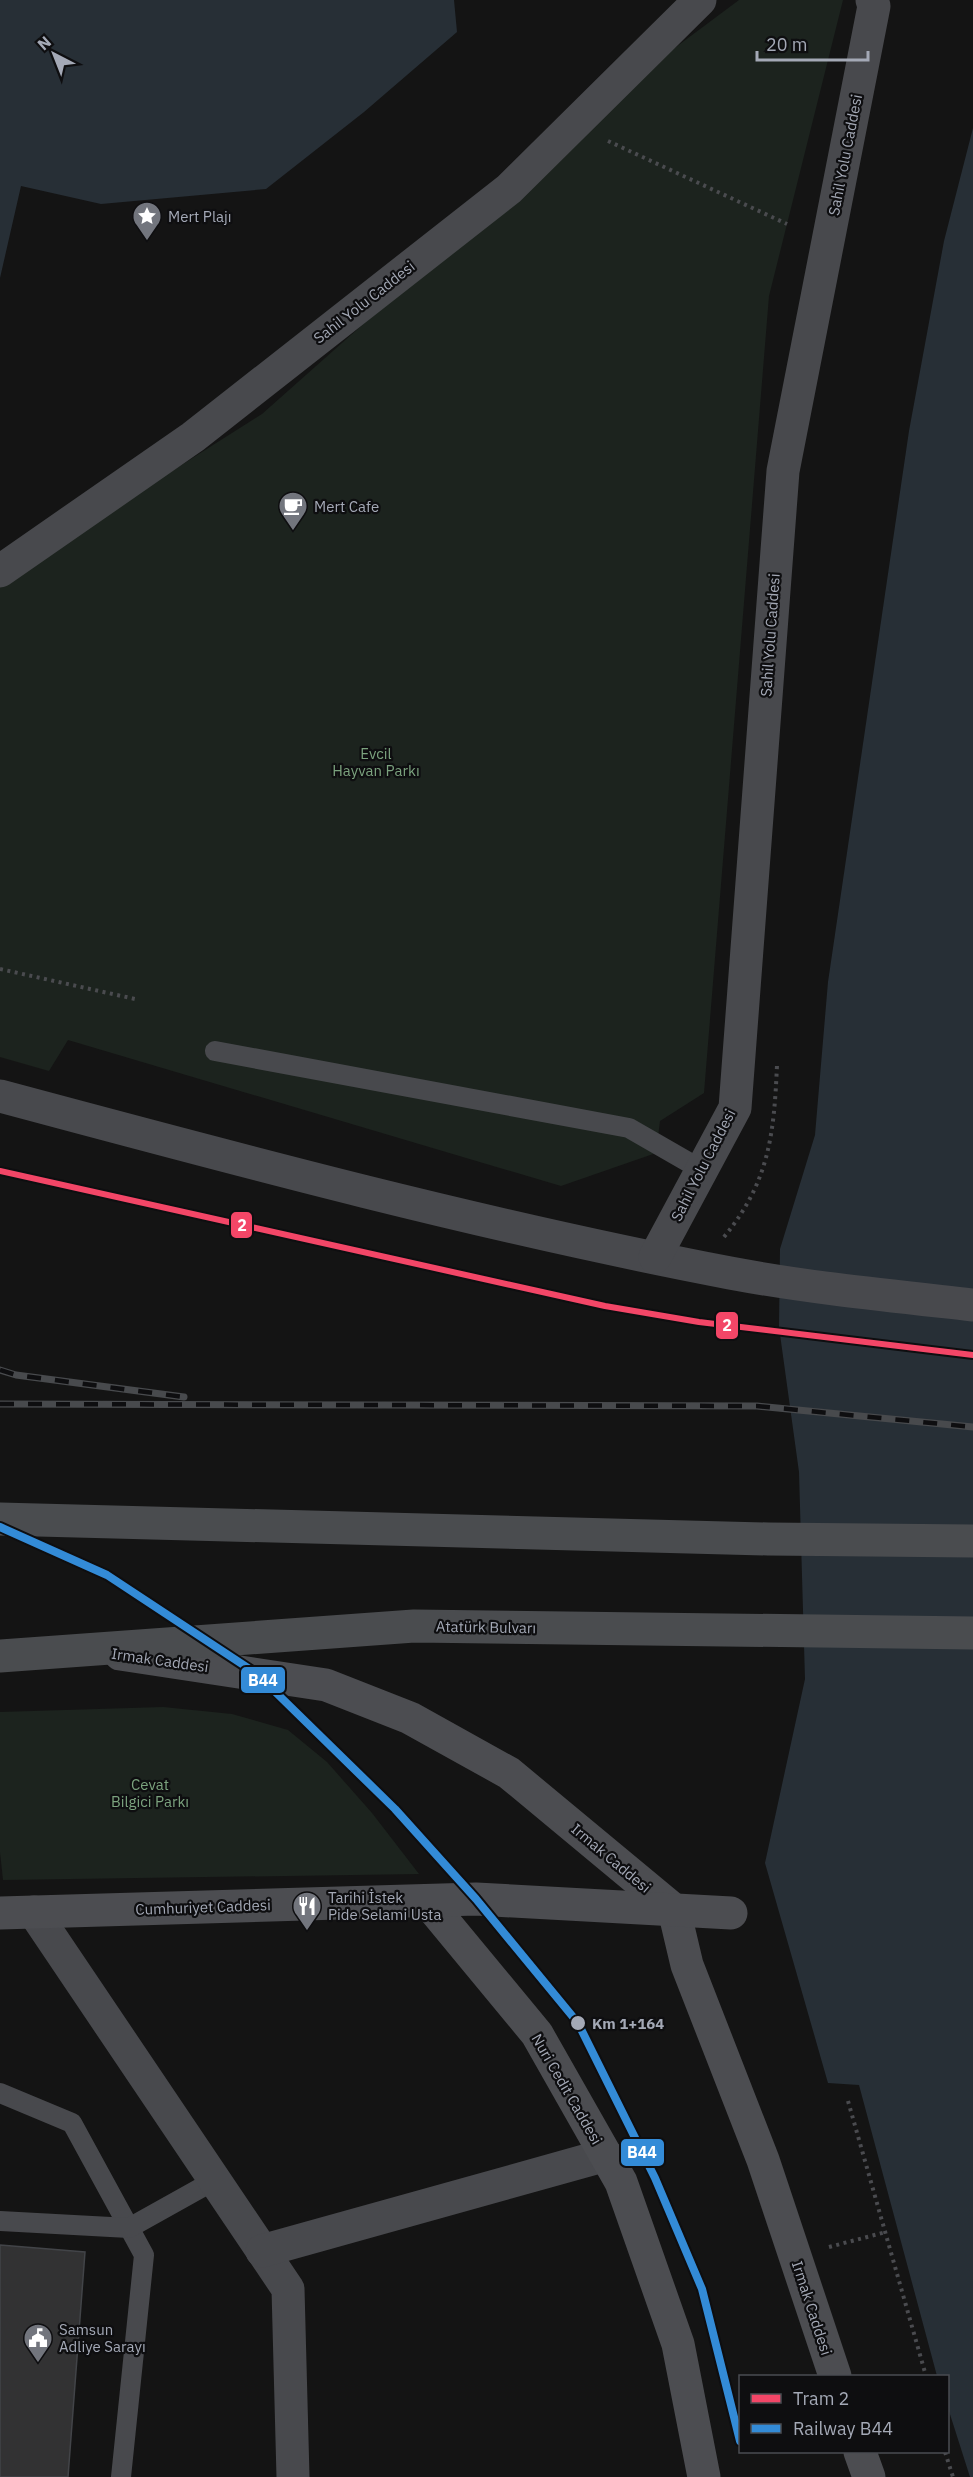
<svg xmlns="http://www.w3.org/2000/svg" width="973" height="2477" viewBox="0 0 973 2477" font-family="'IBM Plex Sans',sans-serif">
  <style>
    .green { fill: #1c231e }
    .water { fill: #272f36 }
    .building { fill: #323233; stroke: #424448; stroke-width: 1.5 }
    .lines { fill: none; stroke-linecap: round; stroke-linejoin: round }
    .path { stroke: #4a4b4f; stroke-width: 4; stroke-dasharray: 3 4.5; stroke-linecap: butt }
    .lane { stroke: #48494d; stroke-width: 20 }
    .street { stroke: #48494d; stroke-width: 33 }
    .secondary { stroke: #4c4d51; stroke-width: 33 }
    .primary { stroke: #4a4c4f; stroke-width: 33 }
    .rail-casing { stroke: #484a4d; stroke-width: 7 }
    .rail { stroke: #0e0e10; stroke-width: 4.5; stroke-dasharray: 14; stroke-linecap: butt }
    .rail-1-casing { stroke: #0e0e10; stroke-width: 12 }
    .rail-1 { stroke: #338bd7; stroke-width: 8 }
    .tram-1-casing { stroke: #0e0e10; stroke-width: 10 }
    .tram-1 { stroke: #f34667; stroke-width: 6 }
    .stop-dot { fill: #a4a9b6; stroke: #0e0e10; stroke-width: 2 }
    .labels { text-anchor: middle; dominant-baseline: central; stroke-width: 4.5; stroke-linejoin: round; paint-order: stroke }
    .street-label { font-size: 15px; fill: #a4a9b6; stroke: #0e0e10 }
    .poi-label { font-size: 15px; fill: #a4a9b6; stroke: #0e0e10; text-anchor: start }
    .park-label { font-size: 15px; fill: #7ba27e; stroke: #0e0e10 }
    .stop-label { font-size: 15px; font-weight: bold; fill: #a4a9b6; stroke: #0e0e10; text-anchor: start }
    .line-badge { stroke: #0e0e10; stroke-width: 2 }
    .badge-label { font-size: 16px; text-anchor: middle; font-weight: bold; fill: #fff }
  </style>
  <rect width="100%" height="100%" fill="#141414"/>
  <g class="green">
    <polygon points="739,0 843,0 769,296 704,1093 660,1121 656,1153 561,1186 68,1040 49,1071 0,1057 0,580 262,414 672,50"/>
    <polygon points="163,1707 232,1714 288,1730 327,1762 372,1813 419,1874 3,1880 0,1852 0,1712"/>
  </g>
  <g class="water">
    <polygon points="0,0 454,0 457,32 364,112 266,189 101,204 21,186 0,278"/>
    <polygon points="973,128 973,2477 970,2477 948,2408 948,2376 937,2376 859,2085 828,2083 765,1863 805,1679 799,1472 779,1327 780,1249 815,1135 828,982 909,431 944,241"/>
  </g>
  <polygon class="building" points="0,2245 85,2252 68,2477 0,2477"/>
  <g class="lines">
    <g class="path">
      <polyline points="608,141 787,224"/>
      <polyline points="0,969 135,999"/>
      <path d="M 724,1237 C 769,1182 774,1135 777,1065"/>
      <polyline points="848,2101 926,2376"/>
      <polyline points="829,2247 886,2232"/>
      <polyline points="945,2452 953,2477"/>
    </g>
    <g class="lane">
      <polyline points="215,1051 629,1128 702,1170"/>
      <polyline points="0,2093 72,2123 144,2255 121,2477"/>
      <polyline points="0,2221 129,2228 215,2180"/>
    </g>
    <g class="street">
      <polyline points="0,571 193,437 509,189 700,0"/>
      <path d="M 0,1096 C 242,1161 484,1226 730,1273 C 810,1288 892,1296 973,1305"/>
      <polyline points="655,1257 735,1108 783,471 874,6 872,0"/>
      <polyline points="34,1912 288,2289 293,2477"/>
      <polyline points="262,2251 606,2155"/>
    </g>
    <g class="secondary">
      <polyline points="120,1654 326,1685 410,1718 509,1773 674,1910 687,1965 763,2160 835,2376"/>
      <polyline points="427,1901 537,2034 621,2182 678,2344 704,2477"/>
      <polyline points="0,1913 476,1899 731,1913"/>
      <polyline points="860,2452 869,2477"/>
    </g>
    <g class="primary">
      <polyline points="0,1519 768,1539 973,1541"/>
      <polyline points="0,1656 414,1626 973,1633"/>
    </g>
    <g class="rail-casing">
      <g id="rail">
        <polyline points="0,1370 16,1375 184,1397"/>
        <polyline points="0,1404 757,1406 973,1427"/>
      </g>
    </g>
    <use href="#rail" class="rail"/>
    <g class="rail-1-casing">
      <polyline id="rail-1" points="0,1527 107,1575 257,1674 395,1809 476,1899 578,2023 655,2178 702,2289 740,2441"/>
    </g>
    <use href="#rail-1" class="rail-1"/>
    <g class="tram-1-casing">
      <polyline id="tram-1" points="0,1171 605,1306 699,1322 973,1355"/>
    </g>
    <use href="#tram-1" class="tram-1"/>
  </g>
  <defs>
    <g id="sight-pin" transform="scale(1.5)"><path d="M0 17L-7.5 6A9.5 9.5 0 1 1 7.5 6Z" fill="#72757d" stroke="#0e0e10"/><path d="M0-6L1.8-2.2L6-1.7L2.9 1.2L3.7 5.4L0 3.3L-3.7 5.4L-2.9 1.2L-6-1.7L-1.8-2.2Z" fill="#fff"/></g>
    <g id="cafe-pin" transform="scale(1.5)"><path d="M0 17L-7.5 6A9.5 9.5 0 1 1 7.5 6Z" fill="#72757d" stroke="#0e0e10"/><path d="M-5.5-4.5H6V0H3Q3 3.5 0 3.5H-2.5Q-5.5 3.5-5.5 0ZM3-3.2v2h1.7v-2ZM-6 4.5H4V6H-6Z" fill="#fff"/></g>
    <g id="restaurant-pin" transform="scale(1.5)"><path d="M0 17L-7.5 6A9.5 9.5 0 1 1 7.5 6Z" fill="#72757d" stroke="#0e0e10"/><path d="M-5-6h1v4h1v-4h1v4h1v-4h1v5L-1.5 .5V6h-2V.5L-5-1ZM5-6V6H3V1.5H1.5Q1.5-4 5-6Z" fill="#fff"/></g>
    <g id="civic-pin" transform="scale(1.5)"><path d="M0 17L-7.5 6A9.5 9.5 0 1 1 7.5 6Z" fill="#72757d" stroke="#0e0e10"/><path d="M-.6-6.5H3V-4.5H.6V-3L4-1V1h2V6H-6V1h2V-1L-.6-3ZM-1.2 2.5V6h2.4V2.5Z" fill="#fff"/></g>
  </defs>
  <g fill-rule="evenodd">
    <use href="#sight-pin" x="147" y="216"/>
    <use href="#cafe-pin" x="293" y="506"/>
    <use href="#restaurant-pin" x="307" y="1906"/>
    <use href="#civic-pin" x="38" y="2338"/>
  </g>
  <circle class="stop-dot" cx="578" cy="2023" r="8"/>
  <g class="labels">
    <g class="street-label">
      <text transform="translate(845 155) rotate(-79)">Sahil Yolu Caddesi</text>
      <text transform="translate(364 302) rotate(-38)">Sahil Yolu Caddesi</text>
      <text transform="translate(770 635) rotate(-86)">Sahil Yolu Caddesi</text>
      <text transform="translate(703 1165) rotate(-63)">Sahil Yolu Caddesi</text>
      <text transform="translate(486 1627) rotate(1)">Atatürk Bulvarı</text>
      <text transform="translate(160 1660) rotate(8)">Irmak Caddesi</text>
      <text transform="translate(611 1858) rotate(40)">Irmak Caddesi</text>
      <text transform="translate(203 1907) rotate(-2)">Cumhuriyet Caddesi</text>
      <text transform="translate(567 2089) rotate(60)">Nuri Cedit Caddesi</text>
      <text transform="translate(812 2308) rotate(72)">Irmak Caddesi</text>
    </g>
    <g class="poi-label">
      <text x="168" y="216">Mert Plajı</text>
      <text x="314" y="506">Mert Cafe</text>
      <text x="328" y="1897">Tarihi İstek<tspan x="328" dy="17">Pide Selami Usta</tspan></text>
      <text x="59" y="2329">Samsun<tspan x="59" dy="17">Adliye Sarayı</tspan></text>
    </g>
    <g class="park-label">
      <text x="376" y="753">Evcil<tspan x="376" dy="17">Hayvan Parkı</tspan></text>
      <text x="150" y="1784">Cevat<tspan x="150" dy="17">Bilgici Parkı</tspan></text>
    </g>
    <g class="stop-label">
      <text x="592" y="2023">Km 1+164</text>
    </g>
  </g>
  <g class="line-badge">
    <rect x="230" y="1211" width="23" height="28" rx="6" fill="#f34667"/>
    <rect x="715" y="1311" width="24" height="29" rx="6" fill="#f34667"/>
    <rect x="240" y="1666" width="46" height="28" rx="6" fill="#338bd7"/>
    <rect x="620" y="2138" width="45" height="29" rx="6" fill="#338bd7"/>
  </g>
  <g class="badge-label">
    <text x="242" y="1231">2</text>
    <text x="727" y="1331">2</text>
    <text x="263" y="1686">B44</text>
    <text x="642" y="2158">B44</text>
  </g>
  <rect x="739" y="2375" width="210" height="78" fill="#0e0e10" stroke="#4a4c52" stroke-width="1.5"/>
  <rect x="751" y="2394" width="30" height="9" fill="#f34667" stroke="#4a4c52" stroke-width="1.5"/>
  <text x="793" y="2405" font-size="18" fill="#a4a9b6">Tram 2</text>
  <rect x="751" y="2424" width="30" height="9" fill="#338bd7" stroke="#4a4c52" stroke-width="1.5"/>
  <text x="793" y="2435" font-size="18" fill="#a4a9b6">Railway B44</text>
  <g transform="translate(54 54) rotate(318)" stroke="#0e0e10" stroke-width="4.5" paint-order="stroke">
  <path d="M0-4.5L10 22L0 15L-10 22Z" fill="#a4a9b6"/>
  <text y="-9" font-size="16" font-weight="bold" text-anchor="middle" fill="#a4a9b6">N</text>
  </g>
  <path d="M757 51v9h111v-9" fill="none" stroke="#a4a9b6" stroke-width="3"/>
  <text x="766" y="51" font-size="18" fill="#a4a9b6" stroke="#0e0e10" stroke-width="4.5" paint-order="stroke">20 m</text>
</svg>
